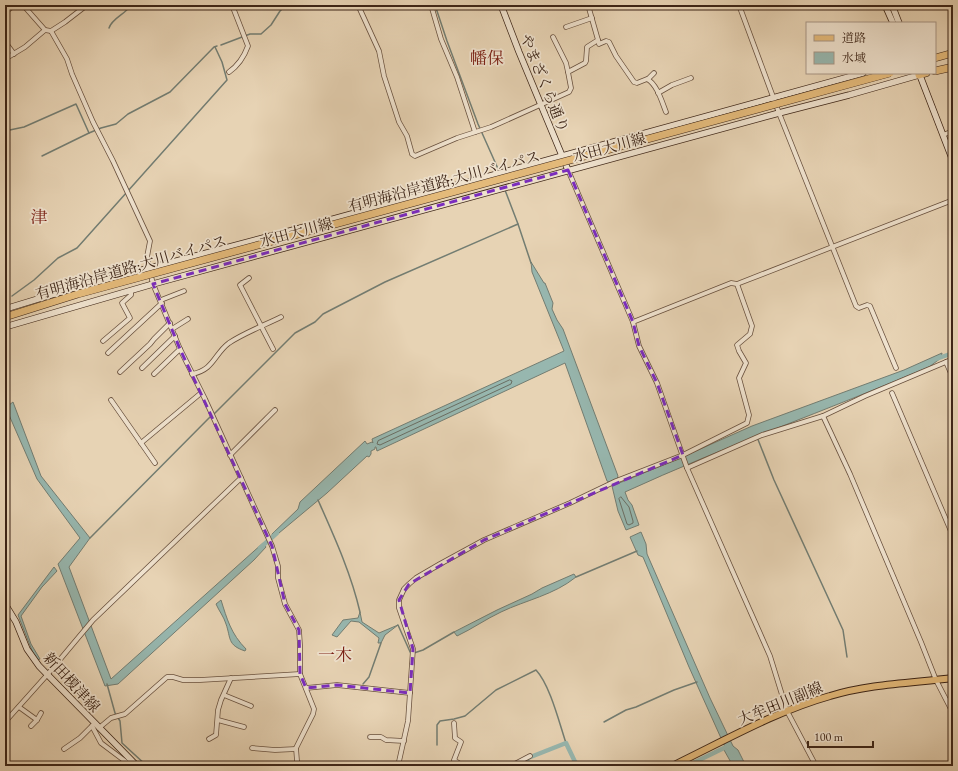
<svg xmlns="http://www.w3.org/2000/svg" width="958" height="771" viewBox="0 0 958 771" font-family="'EB Garamond','Noto Serif JP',serif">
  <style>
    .water { fill: #97b7af; stroke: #737d72 }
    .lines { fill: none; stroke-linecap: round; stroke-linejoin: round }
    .shore { stroke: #6a6e63; stroke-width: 1 }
    .stream { stroke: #737d72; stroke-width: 1.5 }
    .canal { stroke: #97b7af; stroke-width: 4.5 }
    .street-casing { stroke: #68503e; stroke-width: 5.5 }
    .secondary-casing { stroke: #3d2517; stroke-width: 7 }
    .primary-casing { stroke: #3d2517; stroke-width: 8 }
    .highway-casing { stroke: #3d2517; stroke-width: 8 }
    .street { stroke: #efe2ce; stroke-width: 4 }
    .secondary { stroke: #efe2ce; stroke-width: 5.5 }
    .primary { stroke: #e4ba7a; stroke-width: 6 }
    .highway { stroke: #e4ba7a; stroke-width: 7 }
    .highway-bridge-casing { stroke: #3d2517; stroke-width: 8; stroke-linecap: butt }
    .highway-bridge { stroke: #e4ba7a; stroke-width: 7 }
    .marked { fill: none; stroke: #7b2cbf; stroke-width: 3; stroke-dasharray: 8 5; stroke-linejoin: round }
    .labels { text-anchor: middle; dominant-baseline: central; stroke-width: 3.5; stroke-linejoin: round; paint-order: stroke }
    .street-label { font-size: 15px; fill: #3d2517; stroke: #efe2ce }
    .quarter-label { font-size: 17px; fill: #7a1f14; stroke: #efe2ce }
  </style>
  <rect width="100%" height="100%" fill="#e7d3b4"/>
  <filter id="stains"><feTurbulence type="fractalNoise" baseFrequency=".005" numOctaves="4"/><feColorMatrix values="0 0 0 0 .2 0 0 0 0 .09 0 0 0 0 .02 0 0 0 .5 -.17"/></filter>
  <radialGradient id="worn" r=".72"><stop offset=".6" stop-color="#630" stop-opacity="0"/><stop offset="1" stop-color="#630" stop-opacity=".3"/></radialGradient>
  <g class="water">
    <polygon points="531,262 544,283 545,283 553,303 552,309 557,320 563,329 618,476 617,479 609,482 607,481 565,363 377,451 376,447 375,447 375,449 371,451 371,454 369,457 367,456 327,493 273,538 272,534 298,509 300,502 365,441 367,444 372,442 373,443 372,439 564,351 532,272"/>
    <path d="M 942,353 L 941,358 L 929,367 C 828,410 725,446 625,492 L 628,500 L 632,505 L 639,525 L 626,530 L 618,511 L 612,486 L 680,458 L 752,426 L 904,370 Z"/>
    <polygon points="13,402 41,476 90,538 69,567 111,679 263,543 266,547 254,560 118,684 105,686 58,564 80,538 37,479 9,415 5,417 5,408"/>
    <polygon points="641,532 646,544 647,554 710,698 733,746 738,750 746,766 733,766 724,750 725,747 689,667 643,557 638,555 630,537"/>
    <polygon points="54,567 57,571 42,587 21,616 31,644 40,659 38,660 33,653 18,615"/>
    <path d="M 574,574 L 576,577 C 554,595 526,600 501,612 C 486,619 472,629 457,636 L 454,632 L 497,610 L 532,594 L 542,588 Z"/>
    <path d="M 221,600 C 227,619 231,634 246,649 L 245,651 C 227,645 231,638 226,624 C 224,617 219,611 216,604 Z"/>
    <polygon points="360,612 362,622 379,633 398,625 385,635 381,643 378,643 379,638 359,622 351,621 337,637 332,635 343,620 358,618"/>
  </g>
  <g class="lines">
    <g class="shore">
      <polygon points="510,380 512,381 511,384 380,445 377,444 378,441"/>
      <polygon points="621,497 629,507 633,521 633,523 629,525 627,524 619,499"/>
    </g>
    <g class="stream">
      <polyline points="435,5 447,41 478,124 499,171"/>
      <path d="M 109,28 C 112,18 126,14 131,5"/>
      <polyline points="221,45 250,34 261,34 271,25 280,11 287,5"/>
      <polyline points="5,131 24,127 76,104 89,133"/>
      <polyline points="42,156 89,133 101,128 116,124 128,114 170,92 214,47 217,46"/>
      <polyline points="505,190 518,224"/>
      <polyline points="12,296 34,280 58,258 77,248 227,80 222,62 215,47"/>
      <polyline points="214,414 295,333 315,322 323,314 385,282 518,224 531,263"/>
      <polyline points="757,437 774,480 843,630 847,657"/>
      <path d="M 318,500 C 334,536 351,573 360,612"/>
      <polyline points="90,538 211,416"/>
      <polyline points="576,577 637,551"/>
      <polyline points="398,625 411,654 423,650 454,632"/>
      <polyline points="107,684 115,713 120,721 122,743 147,766"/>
      <polyline points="363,684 369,677 381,643"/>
      <polyline points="604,722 626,710 636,707 674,690 697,682"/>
      <path d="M 437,745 L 437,725 L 440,721 L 454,719 L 465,716 L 496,690 L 536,670 C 550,685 559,722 566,743"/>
    </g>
    <g class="canal">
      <polyline points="936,359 953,353"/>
      <polyline points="260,548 277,533"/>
      <polyline points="528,766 526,763 528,758 566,743 577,766"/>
      <polyline points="687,766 728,746"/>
    </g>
    <g class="street-casing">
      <g id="street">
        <polyline points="23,5 45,30"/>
        <polyline points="358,5 379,51 384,76 399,122 407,136 412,154 415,156 457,138 491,127 569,92 571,88 568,72 585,63 586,61 587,47 598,40 588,5"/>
        <polyline points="431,5 441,39 457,77 475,132"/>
        <polyline points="739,5 779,113 856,306 859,308 867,305 870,306 896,368"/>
        <polyline points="5,12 15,5"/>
        <polyline points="566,27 592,18"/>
        <polyline points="51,31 67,59 72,74 93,122 113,161 150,241 147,257 149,268 153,284 180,349 205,399 272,546 278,566 278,578 285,604 299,630 300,645 300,674 314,709 313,714 296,748 297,761 299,766"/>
        <polyline points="553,37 566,63 568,72"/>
        <path d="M 598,40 L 599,44 L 606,41 L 609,42 L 616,56 L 634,82 L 637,83 L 647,79 C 657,84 662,102 666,112"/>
        <polyline points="5,42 14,54"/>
        <polyline points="5,59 25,47 45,30 51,31 65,22 87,5"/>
        <path d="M 229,72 C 239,65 244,57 248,46 L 232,5"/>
        <polyline points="648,79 654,73"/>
        <polyline points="658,93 672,85 691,78"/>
        <polyline points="943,135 953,131"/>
        <polyline points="568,170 633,322 639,346 657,383 687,468 770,656 787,711 816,766"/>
        <polyline points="249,278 240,285 273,349"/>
        <polyline points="161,300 184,291"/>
        <polyline points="633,322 731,283 737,284 953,200"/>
        <polyline points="172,329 188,319"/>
        <polyline points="103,341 130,318 122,303 131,295 131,291"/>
        <polyline points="108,353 162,303"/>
        <polyline points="946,362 953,378"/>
        <polyline points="142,368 175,336"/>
        <polyline points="120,372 150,344 154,339 170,323"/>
        <polyline points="154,374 180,349"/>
        <path d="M 192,374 C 214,370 214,354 229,343 C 244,333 265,325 281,317"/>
        <polyline points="892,393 953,536"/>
        <polyline points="111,400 155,463"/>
        <polyline points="823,416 850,474 921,642 936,680 953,713"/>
        <polyline points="141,443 201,393"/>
        <polyline points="230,455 275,410"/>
        <polyline points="687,468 762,435 823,416 865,396 953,359"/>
        <polyline points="306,688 337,685 410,693"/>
        <polyline points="224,695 251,706"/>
        <polyline points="19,707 37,720 41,713"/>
        <polyline points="218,720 244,727"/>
        <polyline points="5,722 47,675 93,620 241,478"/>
        <polyline points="454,723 455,738 461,742 454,760 463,766"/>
        <polyline points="31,726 37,720"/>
        <polyline points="92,726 101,743 129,764"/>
        <polyline points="99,728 111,718 125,714 167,677 173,677 183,680 200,680 300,674"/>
        <polyline points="370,737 381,737 386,740 404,741"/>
        <polyline points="209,739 216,735 218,710 221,700 231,678"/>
        <polyline points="252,748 275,750 296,749"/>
        <polyline points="64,749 80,738 93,725"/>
        <polyline points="398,766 408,721 413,649 399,608 399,600 404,589 409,584 416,578 440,564 484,540 570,503 616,481 683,455 747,423 749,415 739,378 746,363 739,351 737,345 750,334 752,326 737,284"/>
        <polyline points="511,766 530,756"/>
      </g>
    </g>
    <g class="secondary-casing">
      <g id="secondary">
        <polyline points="501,5 519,52 568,170"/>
        <polyline points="885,5 893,23"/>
        <polyline points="892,5 899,23"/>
        <polyline points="919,73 953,161"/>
        <polyline points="5,309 74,288 286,232 863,73"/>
        <polyline points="5,327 153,284 779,113 849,95 919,75"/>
        <polyline points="5,604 16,622 27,649 39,666 137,766"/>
      </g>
    </g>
    <g class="primary-casing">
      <path id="primary" d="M 672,766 C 722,742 776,711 830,696 C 869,684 912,683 953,678"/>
    </g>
    <g class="highway-casing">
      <g id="highway">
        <polyline points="935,58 953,53"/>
        <polyline points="935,71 953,67"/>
        <polyline points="919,75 926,73"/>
      </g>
    </g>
    <use href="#street" class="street"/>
    <use href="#secondary" class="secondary"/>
    <use href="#primary" class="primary"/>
    <use href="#highway" class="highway"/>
    <g class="highway-bridge-casing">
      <polyline id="highway-bridge" points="5,317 78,294 890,73"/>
    </g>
    <use href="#highway-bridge" class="highway-bridge"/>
  </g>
  <path class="marked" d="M 568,170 L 633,322 L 639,346 L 657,383 L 683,455 L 484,540 L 409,584 L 399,600 L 413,649 L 410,693 L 337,685 L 306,688 L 300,674 L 299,630 L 285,604 L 272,546 L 180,349 L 153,284 Z"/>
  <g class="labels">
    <g class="street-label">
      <text transform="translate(545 83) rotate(68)">やまざくら通り</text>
      <text transform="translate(609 147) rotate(-15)">水田大川線</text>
      <text transform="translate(444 181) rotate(-15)">有明海沿岸道路;大川バイパス</text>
      <text transform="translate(296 232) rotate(-15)">水田大川線</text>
      <text transform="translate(131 267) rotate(-16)">有明海沿岸道路;大川バイパス</text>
      <text transform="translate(72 682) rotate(47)">新田榎津線</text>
      <text transform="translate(780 703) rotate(-22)">大牟田川副線</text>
    </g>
    <g class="quarter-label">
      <text x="487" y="58">幡保</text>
      <text x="39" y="217">津</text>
      <text x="335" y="655">一木</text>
    </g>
  </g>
  <rect width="958" height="771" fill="none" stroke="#e7d3b4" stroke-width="20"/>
  <rect x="6" y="6" width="946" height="759" fill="none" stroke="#3d2517" stroke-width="2"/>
  <rect x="10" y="10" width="938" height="751" fill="none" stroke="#3d2517"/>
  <rect x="806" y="22" width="130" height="52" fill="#efe2ce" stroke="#a89685"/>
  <rect x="814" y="35" width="20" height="6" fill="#e4ba7a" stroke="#a89685"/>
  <text x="842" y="42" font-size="12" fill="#3d2517">道路</text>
  <rect x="814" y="52" width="20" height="12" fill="#97b7af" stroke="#a89685"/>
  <text x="842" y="62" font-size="12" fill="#3d2517">水域</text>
  <path d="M808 741v6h65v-6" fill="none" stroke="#3d2517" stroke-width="2"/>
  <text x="814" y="741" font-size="12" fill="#3d2517" stroke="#efe2ce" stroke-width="3" paint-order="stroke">100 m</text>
  <rect width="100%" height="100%" filter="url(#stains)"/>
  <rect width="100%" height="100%" fill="url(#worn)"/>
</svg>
